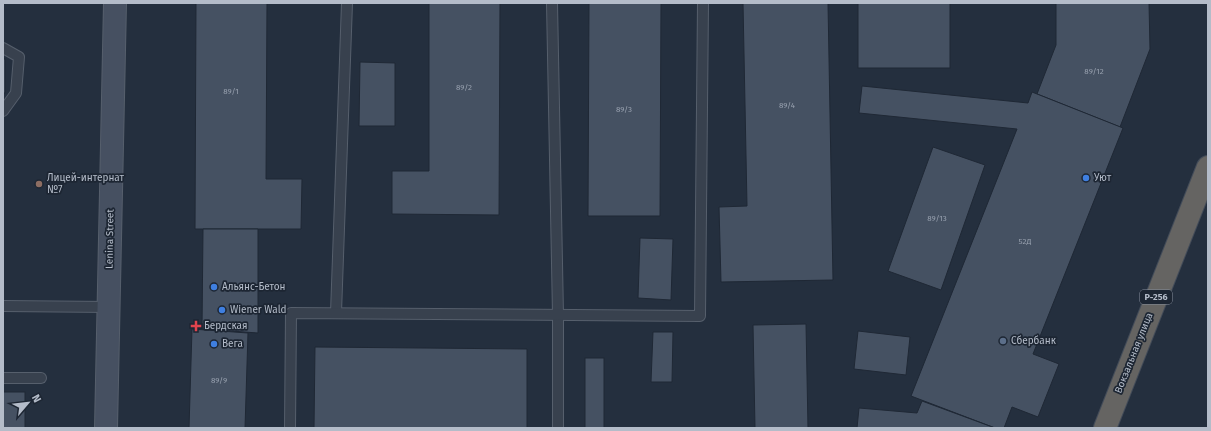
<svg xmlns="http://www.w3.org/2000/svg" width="1211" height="431" viewBox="0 0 1211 431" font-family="'Fira Sans',sans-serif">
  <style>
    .building { fill: #455162; stroke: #1f2835 }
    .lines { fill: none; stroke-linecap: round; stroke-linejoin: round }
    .service-casing { stroke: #565f6c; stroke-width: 12 }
    .secondary-casing { stroke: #565f6c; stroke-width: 24 }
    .trunk-casing { stroke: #434c59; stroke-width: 24 }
    .service { stroke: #38414e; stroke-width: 10 }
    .secondary { stroke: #465061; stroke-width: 22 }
    .trunk { stroke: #656462; stroke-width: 22 }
    .shop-dot { fill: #3f7fe0; stroke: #1d2633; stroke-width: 1.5 }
    .education-dot { fill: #8d6e63; stroke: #1d2633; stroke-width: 1.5 }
    .health-dot { fill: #e0444e; stroke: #1d2633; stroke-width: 1.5 }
    .service-dot { fill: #5c6f8a; stroke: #1d2633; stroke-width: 1.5 }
    .labels { text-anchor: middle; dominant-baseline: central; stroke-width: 3.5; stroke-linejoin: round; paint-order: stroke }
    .number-label { font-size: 8px; fill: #98a1af }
    .shield { fill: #1d2633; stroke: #878f9c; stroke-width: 1 }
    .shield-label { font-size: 9px; font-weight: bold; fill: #b4bcc9 }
    .poi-label { font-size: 10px; fill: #b4bcc9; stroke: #1d2633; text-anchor: start }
    .street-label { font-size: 10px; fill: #b4bcc9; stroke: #1d2633 }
  </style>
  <rect width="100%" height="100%" fill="#242f3e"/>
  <g class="building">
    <polygon points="196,3 267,3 266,179 302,179 301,229 195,229"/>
    <polygon points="429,3 500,3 499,215 392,214 392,171 429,171"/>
    <polygon points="589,3 661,3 660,216 588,216"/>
    <polygon points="743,3 828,3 833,280 721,282 719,207 747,206"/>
    <rect x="858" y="3" width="92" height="65"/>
    <polygon points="1056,3 1149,3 1150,49 1120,127 1037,94 1056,45"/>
    <rect x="3" y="59" width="2" height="34"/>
    <polygon points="360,62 395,63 395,126 359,126"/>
    <polygon points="862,86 1028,103 1032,92 1123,128 1033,354 1059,364 1038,417 1012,407 1004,428 995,428 911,396 1017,129 859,113"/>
    <polygon points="933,147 985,165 941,290 888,271"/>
    <polygon points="203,229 258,229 258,333 202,329"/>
    <polygon points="640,238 673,239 671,300 638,298"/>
    <polygon points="806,324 808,428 755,428 753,325"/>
    <polygon points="192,329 248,333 245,428 189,428"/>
    <polygon points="858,331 910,337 906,375 854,369"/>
    <polygon points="653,332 673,332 672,382 651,382"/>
    <polygon points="315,347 527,349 527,428 314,428"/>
    <rect x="585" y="358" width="19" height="70"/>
    <rect x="3" y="392" width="22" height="36"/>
    <polygon points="922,401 995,428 857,428 859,408 917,413"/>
  </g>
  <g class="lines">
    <g class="service-casing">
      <g id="service">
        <polyline points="552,3 558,315 558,428"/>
        <polyline points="3,48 19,57 16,93 3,111"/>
        <polyline points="3,306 109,307"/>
        <polyline points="336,313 347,3"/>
        <polyline points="3,378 41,378"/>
        <polyline points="290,428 291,313 700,316 703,3"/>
      </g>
    </g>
    <g class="secondary-casing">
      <polyline id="secondary" points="106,428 115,3"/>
    </g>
    <g class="trunk-casing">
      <polyline id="trunk" points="1105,428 1208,167"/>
    </g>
    <use href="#service" class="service"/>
    <use href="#secondary" class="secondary"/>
    <use href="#trunk" class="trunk"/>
  </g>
  <g class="shop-dot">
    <circle cx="1086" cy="178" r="4"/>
    <circle cx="214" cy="287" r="4"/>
    <circle cx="222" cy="310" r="4"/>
    <circle cx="214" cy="344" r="4"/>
  </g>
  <circle class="education-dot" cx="39" cy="184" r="4"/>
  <path class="health-dot" d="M194 320h4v4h4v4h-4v4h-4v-4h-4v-4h4z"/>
  <circle class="service-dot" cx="1003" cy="341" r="4"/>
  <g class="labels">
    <g class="number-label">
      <text x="1094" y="71">89/12</text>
      <text x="464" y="87">89/2</text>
      <text x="231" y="91">89/1</text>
      <text x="787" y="105">89/4</text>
      <text x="624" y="109">89/3</text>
      <text x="937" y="218">89/13</text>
      <text x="1025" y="241">52Д</text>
      <text x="219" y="380">89/9</text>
    </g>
    <rect class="shield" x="1140" y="290" width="32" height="14" rx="3"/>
    <g class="shield-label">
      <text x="1156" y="297">Р-256</text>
    </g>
    <g class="poi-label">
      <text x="47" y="178">Лицей-интернат<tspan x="47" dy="12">№7</tspan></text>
      <text x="1094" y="178">Уют</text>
      <text x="222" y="287">Альянс-Бетон</text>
      <text x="230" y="310">Wiener Wald</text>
      <text x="204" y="326">Бердская</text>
      <text x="1011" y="341">Сбербанк</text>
      <text x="222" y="344">Вега</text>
    </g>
    <g class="street-label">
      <text transform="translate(110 239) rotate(-89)">Lenina Street</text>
      <text transform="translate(1134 353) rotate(-68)">Вокзальная улица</text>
    </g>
  </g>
  <rect width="1211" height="431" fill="none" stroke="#b4bcc9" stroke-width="8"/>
  <g transform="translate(28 403) rotate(62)" stroke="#1d2633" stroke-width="3" paint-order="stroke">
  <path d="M0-3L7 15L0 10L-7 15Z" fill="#b4bcc9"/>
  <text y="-6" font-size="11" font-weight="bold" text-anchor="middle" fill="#b4bcc9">N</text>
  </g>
</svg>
